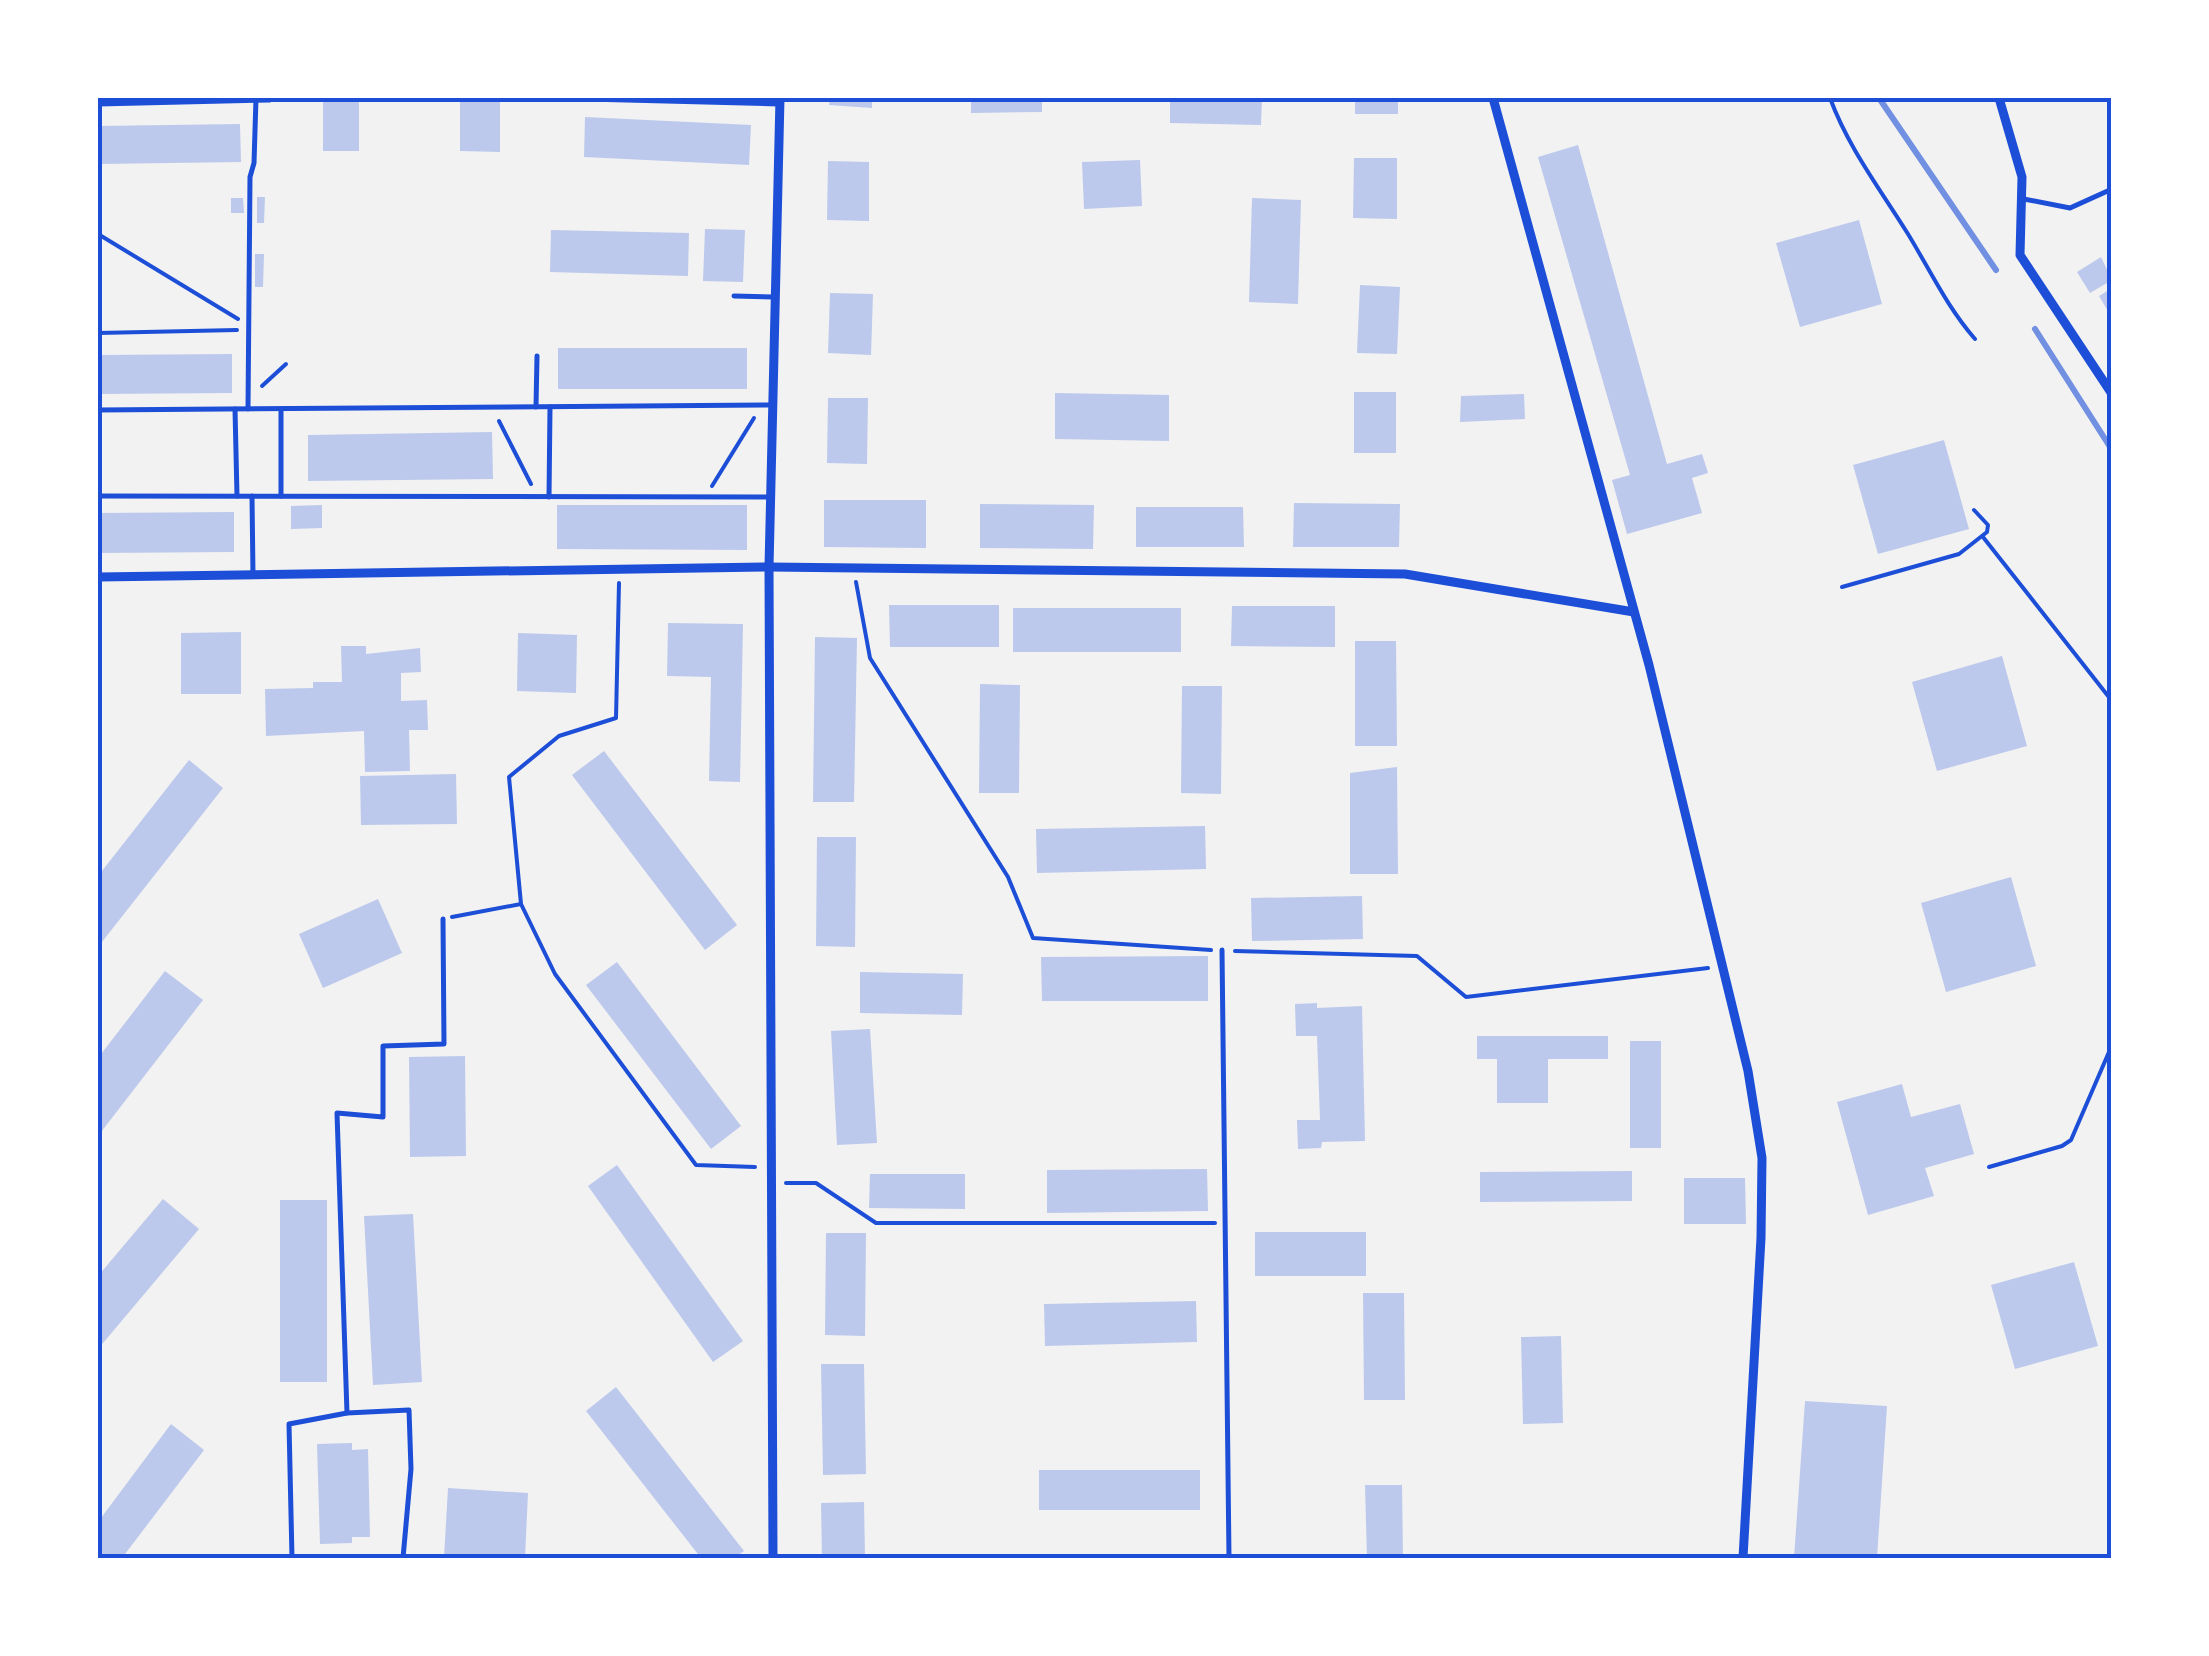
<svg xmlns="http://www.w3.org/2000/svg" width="2209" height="1656" viewBox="0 0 2209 1656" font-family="'Fira Sans Condensed',sans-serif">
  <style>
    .building { fill: #bdc9ec }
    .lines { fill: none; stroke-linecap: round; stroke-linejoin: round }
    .path { stroke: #1d4ed8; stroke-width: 4 }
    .service { stroke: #1d4ed8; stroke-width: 5 }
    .minor { stroke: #1d4ed8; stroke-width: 9 }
    .rail { stroke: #7290e2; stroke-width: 6 }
    .neatline { fill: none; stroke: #1d4ed8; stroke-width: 4 }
  </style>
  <rect width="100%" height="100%" fill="#f2f2f2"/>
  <g class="building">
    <polygon points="323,98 500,98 500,152 460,151 460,102 359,102 359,151 323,151"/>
    <polygon points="830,98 872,98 872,108 829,105"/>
    <polygon points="971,98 1042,98 1042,112 971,113"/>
    <polygon points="1170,98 1262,98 1261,125 1170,123"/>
    <rect x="1355" y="98" width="43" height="16"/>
    <polygon points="585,117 751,125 749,165 584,157"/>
    <polygon points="240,124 241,162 98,164 98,126"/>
    <polygon points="1578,145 1667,464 1702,454 1708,473 1692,478 1702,513 1627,534 1612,480 1630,475 1538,157"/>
    <polygon points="1354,158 1397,158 1397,219 1353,218"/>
    <polygon points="1140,160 1142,206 1084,209 1082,162"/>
    <polygon points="828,161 869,162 869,221 827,220"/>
    <polygon points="257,197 265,197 264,223 257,223"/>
    <polygon points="231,198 243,198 244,213 231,213"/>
    <polygon points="1252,198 1301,200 1298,304 1249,302"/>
    <polygon points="1859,220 1882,304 1800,327 1776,243"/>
    <polygon points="705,229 745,230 743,282 703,281"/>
    <polygon points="551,230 689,233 688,276 550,272"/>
    <polygon points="255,254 264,254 263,287 255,287"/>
    <polygon points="2101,257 2112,280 2090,293 2077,272"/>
    <polygon points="1360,285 1400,287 1397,354 1357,353"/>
    <polygon points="2112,288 2112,318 2099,296"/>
    <polygon points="830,293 873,294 871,355 828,353"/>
    <rect x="558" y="348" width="189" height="41"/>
    <polygon points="232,354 232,393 98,394 98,355"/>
    <rect x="1354" y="392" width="42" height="61"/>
    <polygon points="1055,393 1169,395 1169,441 1055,439"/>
    <polygon points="1524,394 1525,419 1460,422 1461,396"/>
    <polygon points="828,398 868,398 867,464 827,463"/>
    <polygon points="492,432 493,479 308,481 308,435"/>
    <polygon points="1944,440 1969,529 1878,554 1853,465"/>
    <polygon points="824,500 926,500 926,548 824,547"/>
    <polygon points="1294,503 1400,504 1399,547 1293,547"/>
    <polygon points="980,504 1094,505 1093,549 980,548"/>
    <polygon points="322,505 322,528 291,529 291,506"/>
    <polygon points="557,505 747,505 747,550 557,549"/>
    <polygon points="1136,507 1243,507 1244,547 1136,547"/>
    <polygon points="234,512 234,552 98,553 98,513"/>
    <polygon points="889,605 999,605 999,647 890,647"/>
    <polygon points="1232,606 1335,606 1335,647 1231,646"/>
    <rect x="1013" y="608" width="168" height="44"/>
    <polygon points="668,623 743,624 740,782 709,781 711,677 667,676"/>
    <polygon points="241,632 241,694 181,694 181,633"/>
    <polygon points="518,633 577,635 576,693 517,691"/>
    <polygon points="815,637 857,638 854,802 813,802"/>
    <polygon points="1355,641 1396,641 1397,746 1355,746"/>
    <polygon points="341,646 366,646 366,654 420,648 421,672 401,673 401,701 427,700 428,730 409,730 410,771 365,772 364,731 266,736 265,689 313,688 313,682 342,682"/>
    <polygon points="2002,656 2027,746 1937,771 1912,682"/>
    <polygon points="980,684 1020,685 1019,793 979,793"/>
    <polygon points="1182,686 1222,686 1221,794 1181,793"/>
    <polygon points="604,751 737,925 705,950 572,775"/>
    <polygon points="189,760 223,788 98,947 98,876"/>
    <polygon points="1397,767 1398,874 1350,874 1350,773"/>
    <polygon points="456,774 457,824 361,825 360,776"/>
    <polygon points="1205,826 1206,869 1037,873 1036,829"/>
    <polygon points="817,837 856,837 855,947 816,946"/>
    <polygon points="2011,877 2036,966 1946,992 1921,903"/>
    <polygon points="1362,896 1363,939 1252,941 1251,898"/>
    <polygon points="378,899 402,953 323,988 299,934"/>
    <polygon points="1208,956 1208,1001 1042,1001 1041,957"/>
    <polygon points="617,962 741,1126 711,1149 586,985"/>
    <polygon points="165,971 203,1000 98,1136 98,1058"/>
    <polygon points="860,972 963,974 962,1015 860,1013"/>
    <polygon points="1317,1003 1317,1008 1362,1006 1365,1141 1322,1142 1321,1148 1298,1149 1297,1120 1320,1120 1317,1036 1296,1036 1295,1004"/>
    <polygon points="870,1029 877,1143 837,1145 831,1031"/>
    <polygon points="1477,1036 1608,1036 1608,1059 1548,1059 1548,1103 1497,1103 1497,1059 1477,1059"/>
    <rect x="1630" y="1041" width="31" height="107"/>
    <polygon points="465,1056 466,1156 410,1157 409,1057"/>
    <polygon points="1902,1084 1911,1117 1960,1104 1974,1154 1925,1168 1934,1196 1868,1215 1837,1102"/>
    <polygon points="617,1165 743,1341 713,1362 588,1186"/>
    <polygon points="1207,1169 1208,1211 1047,1213 1047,1170"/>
    <polygon points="1632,1171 1632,1201 1480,1202 1480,1172"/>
    <polygon points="870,1174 965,1174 965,1209 869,1208"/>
    <polygon points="1684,1178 1745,1178 1746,1224 1684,1224"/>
    <polygon points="163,1199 199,1229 98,1349 98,1276"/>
    <rect x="280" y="1200" width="47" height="182"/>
    <polygon points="413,1214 422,1382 373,1385 364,1216"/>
    <rect x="1255" y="1232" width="111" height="44"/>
    <polygon points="826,1233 866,1233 865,1336 825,1335"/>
    <polygon points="2074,1262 2098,1346 2015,1369 1991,1285"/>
    <polygon points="1363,1293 1404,1293 1405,1400 1364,1400"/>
    <polygon points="1196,1301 1197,1342 1045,1346 1044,1304"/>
    <polygon points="1561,1336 1563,1423 1523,1424 1521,1337"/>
    <polygon points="821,1364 864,1364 866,1474 823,1475"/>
    <polygon points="616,1387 744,1551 734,1558 701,1558 586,1411"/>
    <polygon points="1805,1401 1887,1406 1877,1558 1794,1558"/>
    <polygon points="171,1424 204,1450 122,1558 98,1558 98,1522"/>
    <polygon points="352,1443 352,1450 368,1449 370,1537 352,1537 352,1543 320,1544 317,1444"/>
    <rect x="1039" y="1470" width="161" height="40"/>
    <polygon points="1365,1485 1402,1485 1403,1558 1367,1558"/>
    <polygon points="448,1488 528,1493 525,1558 444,1558"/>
    <polygon points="864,1502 865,1558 822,1558 821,1503"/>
  </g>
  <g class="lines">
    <g class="path">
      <path d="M 1830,98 C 1848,147 1880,189 1908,234 C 1930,270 1947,307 1975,339"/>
      <polyline points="98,234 238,319"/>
      <polyline points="98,333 237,330"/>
      <polyline points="262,386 286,364"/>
      <polyline points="499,421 531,484"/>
      <polyline points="712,486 754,418"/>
      <polyline points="1983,537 2112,701"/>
      <polyline points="856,582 870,658 1008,877 1033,938 1211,950"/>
      <polyline points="1842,587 1959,554 1987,532 1988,525 1974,510"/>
      <polyline points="521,904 555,974 696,1165 755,1167"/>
      <polyline points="452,917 521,904 509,777 559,736 616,718 619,583"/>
      <polyline points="1235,951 1417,956 1466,997 1708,968"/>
      <polyline points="1989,1167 2062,1146 2071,1140 2112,1045"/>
      <polyline points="786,1183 816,1183 876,1223 1215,1223"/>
    </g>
    <g class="service">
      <polyline points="547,98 779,104"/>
      <polyline points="98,104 270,100"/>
      <polyline points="2024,199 2070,208 2112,189"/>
      <polyline points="734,296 775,297"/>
      <polyline points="536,407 537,356"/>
      <polyline points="235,409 237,496"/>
      <polyline points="248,409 250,177 254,163 256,98"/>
      <polyline points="98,410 773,405"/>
      <polyline points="98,496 771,497"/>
      <polyline points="252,496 253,575"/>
      <polyline points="281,496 281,409"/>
      <polyline points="549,497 550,407"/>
      <polyline points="1222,950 1229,1558"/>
      <polyline points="347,1413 337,1113 383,1117 383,1046 444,1044 443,919"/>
      <polyline points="292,1558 289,1424 347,1413 409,1410 411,1469 403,1558"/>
    </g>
    <g class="minor">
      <polyline points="1493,98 1649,665 1748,1071 1762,1158 1761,1238 1743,1558"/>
      <polyline points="1999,98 2022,177 2020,255 2112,394"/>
      <polyline points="98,577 769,567 1405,574 1634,612"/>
      <polyline points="773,1558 769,567 780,98"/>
    </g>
    <g class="rail">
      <polyline points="1879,98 1996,270"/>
      <polyline points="2035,329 2112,450"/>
    </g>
  </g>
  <rect width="2209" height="1656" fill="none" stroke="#ffffff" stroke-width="200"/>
  <rect x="100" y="100" width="2009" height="1456" class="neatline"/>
</svg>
